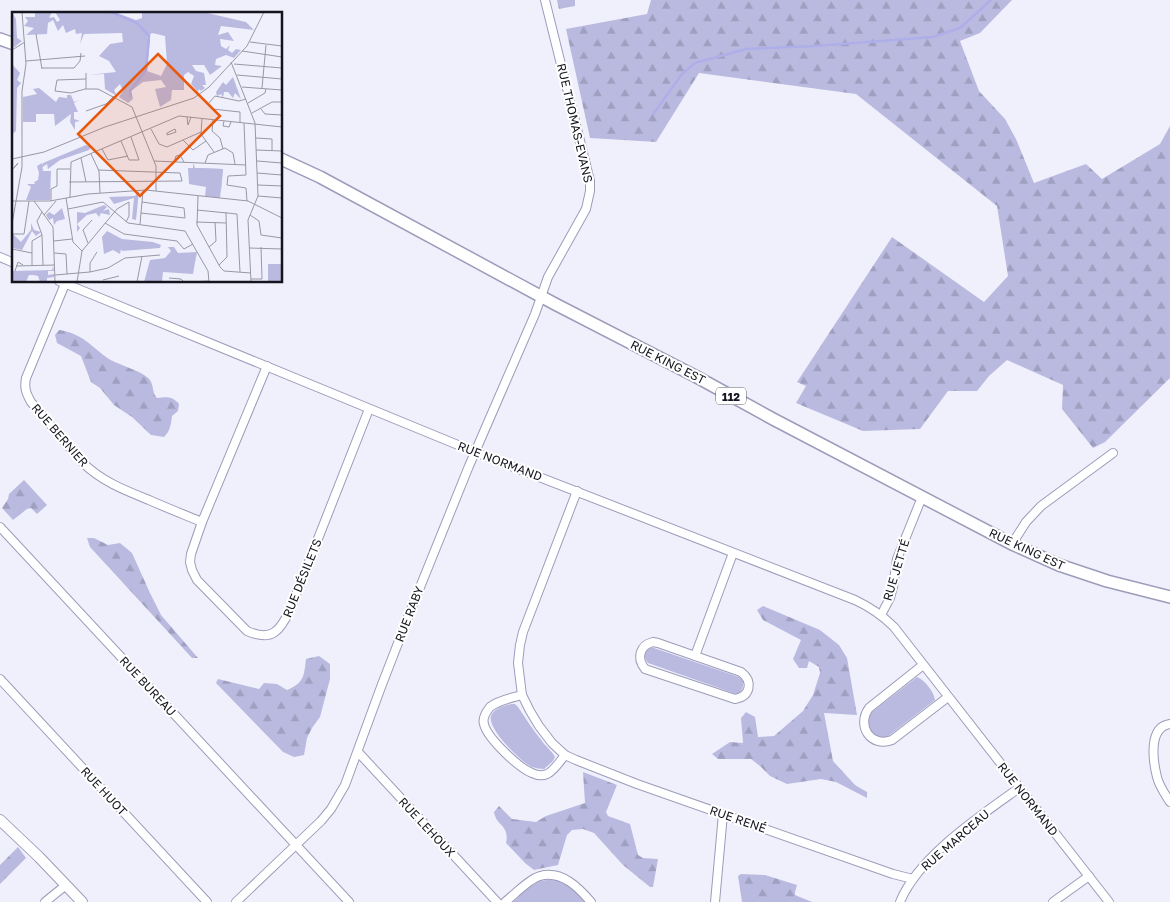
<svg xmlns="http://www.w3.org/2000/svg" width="1170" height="902" viewBox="0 0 1170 902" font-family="'Golos Text',sans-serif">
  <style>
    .green { fill: #babae0 }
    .forest { fill: url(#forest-firs) }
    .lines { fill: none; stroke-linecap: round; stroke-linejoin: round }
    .stream { stroke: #aeaee9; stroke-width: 2.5 }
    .street-casing { stroke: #9b9cba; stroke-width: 10 }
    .secondary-casing { stroke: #9b9cba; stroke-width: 12 }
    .primary-casing { stroke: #9b9cba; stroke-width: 14 }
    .street { stroke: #fff; stroke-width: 8 }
    .secondary { stroke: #fff; stroke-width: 10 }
    .primary { stroke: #fff; stroke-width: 11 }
    .labels { text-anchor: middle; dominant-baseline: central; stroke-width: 4; stroke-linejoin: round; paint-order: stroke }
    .shield { fill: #fff; stroke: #5a5a62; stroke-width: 1 }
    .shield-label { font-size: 11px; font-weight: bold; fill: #14141f }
    .street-label { font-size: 12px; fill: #14141f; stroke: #fff }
    .inset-river { fill: none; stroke: #aeaee9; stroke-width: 2.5 }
    .inset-road { fill: none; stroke: #9898a4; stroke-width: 1 }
    .view { fill: #e8590c; fill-opacity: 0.15; stroke: #e8590c; stroke-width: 2.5 }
    .inset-edge { fill: none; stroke: #14141f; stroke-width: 2.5 }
  </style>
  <defs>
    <pattern id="forest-firs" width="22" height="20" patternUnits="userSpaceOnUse" patternTransform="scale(1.25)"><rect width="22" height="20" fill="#babae0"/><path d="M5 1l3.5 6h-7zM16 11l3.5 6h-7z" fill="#9f9fc0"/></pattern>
  </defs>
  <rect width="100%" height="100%" fill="#f0f0fd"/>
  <g class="green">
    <path d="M 651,647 L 739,677 L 743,680 C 744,687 742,692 736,694 L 648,663 C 643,657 644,651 651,647 Z"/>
    <path d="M 917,677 C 925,680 934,692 935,700 L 887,737 C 871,740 864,724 872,712 Z"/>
    <path d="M 511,704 L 515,704 L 518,707 C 526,719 533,730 542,741 C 546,747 552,751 555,757 L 553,761 L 544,769 C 540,769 536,768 532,767 C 521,762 487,729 491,716 C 494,708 504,706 511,704 Z"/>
    <path d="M 553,879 C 567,883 577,891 586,902 L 512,902 L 529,887 L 540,881 Z"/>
  </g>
  <g class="forest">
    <polygon points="557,0 575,0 575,6 559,9"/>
    <polygon points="651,0 1012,0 980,33 960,41 979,91 1005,119 1016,139 1034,183 1086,164 1102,179 1160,144 1170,126 1170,378 1105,442 1093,448 1062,409 1063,385 1007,360 989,376 977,391 948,391 920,429 863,431 796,403 806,386 797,382 892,237 984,302 1008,276 997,206 856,94 699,73 656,142 590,138 566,29 647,14"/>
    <path d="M 59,330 C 84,334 90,346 109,359 C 119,365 143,371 150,380 C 154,386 152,393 157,398 C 167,397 172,396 179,404 L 178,411 L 172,416 C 171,425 170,431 164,437 L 151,435 L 132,417 L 114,405 L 100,388 L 91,382 L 81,356 L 57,343 L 55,335 Z"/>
    <polygon points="24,480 47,505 37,514 31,508 27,509 13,520 2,508 8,499 9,494"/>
    <polygon points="87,538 94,538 108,545 120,543 132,553 150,593 161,615 198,658 192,658 90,547"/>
    <polygon points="763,606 820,630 839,645 847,658 857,715 824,713 833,761 855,785 867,792 867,798 836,782 821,779 787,784 770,776 760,766 751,759 718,759 712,754 730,742 743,743 741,718 746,712 755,717 758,737 774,736 803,711 813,695 820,673 819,667 809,661 807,668 799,668 793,659 801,640 763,620 757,610"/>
    <path d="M 319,656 L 330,664 L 330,679 L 320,717 L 312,728 L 307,738 L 304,755 L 294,757 L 283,752 L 216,683 L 218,679 L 259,689 L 264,683 L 277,684 L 287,690 C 304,683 304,676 306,659 Z"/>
    <path d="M 583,772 L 617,785 L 606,812 L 608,816 L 630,824 L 638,855 L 643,858 L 658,859 L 653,887 L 650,887 L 623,865 L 594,833 L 583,829 L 572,830 L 567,835 L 558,865 L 534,870 L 525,863 L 506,843 C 510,825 496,826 494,812 L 499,806 L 512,819 L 536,822 L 546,816 L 585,803 Z"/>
    <polygon points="18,847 26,858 0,884 0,865"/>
    <polygon points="741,874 765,875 797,885 795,892 795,895 812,902 742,902 738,876"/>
  </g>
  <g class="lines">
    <polyline class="stream" points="654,113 682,74 695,63 746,49 815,46 933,37 960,28 991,0"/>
    <g class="street-casing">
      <g id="street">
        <polyline points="0,257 14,263"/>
        <path d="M 59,281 L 475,452 L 855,600 C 870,607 882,615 894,627 L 1109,902"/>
        <path d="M 65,284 L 26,378 C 24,388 26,393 31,402 L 82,462 C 101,481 124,490 149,500 C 167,508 185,515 202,522"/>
        <path d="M 267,366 L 202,522 L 191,554 L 190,562 L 192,570 L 197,580 L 247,631 C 272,642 280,631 290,610 L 369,409"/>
        <polyline points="577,491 523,632 520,645 518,663 522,695 530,711 539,726 552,743 565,755 576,760 637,784 893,874 913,879"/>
        <polyline points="0,527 349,902"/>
        <polyline points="1012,544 1026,522 1041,506 1113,453"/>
        <polyline points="881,615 890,598 893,587 897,559 922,497"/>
        <path d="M 653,642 L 658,643 L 741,672 C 753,681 751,696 735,699 L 645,669 C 636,658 640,645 653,642 Z"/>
        <polyline points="695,656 733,553"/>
        <path d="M 923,665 L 869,708 C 856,726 871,748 892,740 L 948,697"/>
        <polyline points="0,679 207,902"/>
        <path d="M 522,695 C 512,698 499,700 490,707 C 486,712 482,718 484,724 C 487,738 519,768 532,773 C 536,775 542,776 547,774 C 554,771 560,761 565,755"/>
        <path d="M 1170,724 C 1148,727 1153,761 1157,777 C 1159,786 1165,794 1170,802"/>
        <polyline points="358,752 497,902"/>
        <polyline points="45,902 66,885"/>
        <polyline points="236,902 321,821 331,809 345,785 381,687 412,607 469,466 535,314 548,277 586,209 590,191 590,181 545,0"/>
        <path d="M 505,902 C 515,894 529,879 540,876 C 562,870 579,888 591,902"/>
        <polyline points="715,902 723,814"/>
        <path d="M 900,902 C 918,857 980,816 1019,788"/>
        <polyline points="1053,902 1089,876"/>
      </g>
    </g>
    <g class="secondary-casing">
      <polyline id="secondary" points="0,820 39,857 82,902"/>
    </g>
    <g class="primary-casing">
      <g id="primary">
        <polyline points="0,39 14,44"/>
        <polyline points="281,159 320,177 555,304 695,376 773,419 1012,544 1059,565 1107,581 1170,597"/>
      </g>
    </g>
    <use href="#street" class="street"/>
    <use href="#secondary" class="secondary"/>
    <use href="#primary" class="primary"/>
  </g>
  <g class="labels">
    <rect class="shield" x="716" y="387.5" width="30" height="17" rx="4"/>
    <g class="shield-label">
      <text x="731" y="396">112</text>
    </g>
    <g class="street-label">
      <text transform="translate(575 123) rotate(77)">RUE THOMAS-EVANS</text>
      <text transform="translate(668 362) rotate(27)">RUE KING EST</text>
      <text transform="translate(60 435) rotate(49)">RUE BERNIER</text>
      <text transform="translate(500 461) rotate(21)">RUE NORMAND</text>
      <text transform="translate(1027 549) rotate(25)">RUE KING EST</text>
      <text transform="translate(896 570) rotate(-73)">RUE JETTÉ</text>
      <text transform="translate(302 578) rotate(-68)">RUE DÉSILETS</text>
      <text transform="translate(409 614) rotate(-69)">RUE RABY</text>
      <text transform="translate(148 686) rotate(47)">RUE BUREAU</text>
      <text transform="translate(104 791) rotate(47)">RUE HUOT</text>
      <text transform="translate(1028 799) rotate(52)">RUE NORMAND</text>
      <text transform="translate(738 819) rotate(19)">RUE RENÉ</text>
      <text transform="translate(427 827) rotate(47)">RUE LEHOUX</text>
      <text transform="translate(955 840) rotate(-41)">RUE MARCEAU</text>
    </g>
  </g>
  <g transform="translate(12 12)">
    <rect width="270" height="270" fill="#f0f0fd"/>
    <path d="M 30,151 L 31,159 L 39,159 L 38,188 L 14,188 L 19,175 L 15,172 L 23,172 L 22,170 L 26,168 L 27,161 L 25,154 ZM 181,151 L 183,156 L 211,157 L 208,186 L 193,184 L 194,175 L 177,172 L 176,156 L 181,156 Z" fill="#babae0"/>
    <path d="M 0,0 L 4,7 L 5,26 L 10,29 L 0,37 ZM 23,0 L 40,0 L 37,6 L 42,5 L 45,10 L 48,8 L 43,0 L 102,0 L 124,8 L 130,6 L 130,0 L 191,0 L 234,10 L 242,18 L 209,14 L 206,23 L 216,20 L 222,29 L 208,27 L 209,34 L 214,37 L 218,33 L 216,38 L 220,41 L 224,37 L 229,38 L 222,46 L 214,43 L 204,47 L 203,53 L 210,54 L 198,63 L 192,53 L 180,53 L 184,59 L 192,61 L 194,73 L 190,73 L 193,76 L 189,79 L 187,77 L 186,80 L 179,72 L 182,64 L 176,60 L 172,63 L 172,78 L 160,78 L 159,88 L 148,95 L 143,77 L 154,75 L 149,68 L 131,70 L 119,79 L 121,87 L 116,91 L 107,85 L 111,79 L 108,72 L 102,78 L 105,84 L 93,77 L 92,62 L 76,63 L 104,60 L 97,49 L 87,44 L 98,32 L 111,30 L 110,21 L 72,22 L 68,32 L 70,21 L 64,22 L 63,17 L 54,21 L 51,13 L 46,19 L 41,8 L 36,11 L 35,22 L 14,23 L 22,16 L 12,14 L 16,9 L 13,5 L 23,5 ZM 140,21 L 153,24 L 155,52 L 149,64 L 135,59 L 138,28 L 135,25 ZM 0,52 L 8,61 L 5,68 L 9,71 L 5,76 L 4,119 L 0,122 ZM 221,65 L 229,87 L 223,81 L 221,86 L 216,80 L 212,80 L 211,86 L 209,82 L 205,84 L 204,80 L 211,70 L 214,73 ZM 27,76 L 44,90 L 47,85 L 55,86 L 55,83 L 59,83 L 62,90 L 67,88 L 62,91 L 66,100 L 62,100 L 62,107 L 68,109 L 63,110 L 63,118 L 58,110 L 59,102 L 43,114 L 42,102 L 24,102 L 24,110 L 11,110 L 11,85 L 25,82 L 21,77 ZM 74,133 L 79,135 L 77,138 L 48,148 L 36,157 L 35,152 L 29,156 L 31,151 ZM 186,156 L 211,157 L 209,179 L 199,176 L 201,170 L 194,165 L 187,167 L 182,158 ZM 127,179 L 124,208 L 120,207 L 122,186 L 102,192 L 97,185 L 123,184 ZM 92,193 L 95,195 L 91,199 L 97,197 L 98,203 L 89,201 L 87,205 L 84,201 L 75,203 L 65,212 L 68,216 L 65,220 L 65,200 L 73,201 ZM 50,196 L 53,207 L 45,209 L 42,213 L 41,206 L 37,208 L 34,203 L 37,200 L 42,203 ZM 19,211 L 22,218 L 29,220 L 24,224 L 20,219 L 10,238 L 1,236 L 1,222 L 9,230 L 19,218 ZM 95,219 L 110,227 L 141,230 L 149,233 L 148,236 L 110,239 L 109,237 L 108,242 L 101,238 L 92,242 L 90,225 ZM 156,235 L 162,235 L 166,241 L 185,240 L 181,262 L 151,260 L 150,270 L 132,270 L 138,248 L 153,246 L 159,239 ZM 256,252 L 270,252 L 270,270 L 256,270 ZM 41,254 L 42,259 L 36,259 L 36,263 L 42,262 L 42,265 L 35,266 L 35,270 L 28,270 L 26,264 L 21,263 L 17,263 L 14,270 L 0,270 L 0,259 L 40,258 Z" fill="#babae0" fill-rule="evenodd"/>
    <path class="inset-river" d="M 99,0 L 125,11 L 137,24 L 134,58 L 118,79 L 119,85"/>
    <path class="inset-road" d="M 24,22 L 30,57M 238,30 L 270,34M 0,38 L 13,30M 230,39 L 270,45M 14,49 L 73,44M 219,50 L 243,111 L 246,184 L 236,208 L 239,270M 222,52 L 270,56M 30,56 L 62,56 L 68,49 L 69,41M 225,63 L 270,67M 74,67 L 45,68 L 43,79 L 59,81 L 73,77 L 86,77 L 120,95 L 144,154 L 144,179M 230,75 L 270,78M 250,76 L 254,33M 74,77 L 74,61M 236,91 L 253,81 L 254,77M 249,97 L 253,102 L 270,103M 74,99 L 94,92 L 102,84M 240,101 L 260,90 L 270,90M 175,105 L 176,113 L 179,105M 190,106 L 189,122 L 202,140M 201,108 L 200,119 L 208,126 L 211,137M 212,109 L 211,114 L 217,115 L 219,110M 228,111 L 228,100 L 200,97 L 196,92 L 203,84 L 227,89 L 234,87M 232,111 L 234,163 L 216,164 L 215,173 L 234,176 L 235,189M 139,117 L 147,132 L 155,135 L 189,120M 163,117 L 164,120 L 155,123 L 155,121 ZM 244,126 L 260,127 L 260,138M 171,128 L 181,138 L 194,129M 109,129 L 117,148 L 127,148 L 119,125M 90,137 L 96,148 L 116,144M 244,138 L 270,139M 79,142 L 87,159 L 88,181M 69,146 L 74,170M 0,147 L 32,140 L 93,115 L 182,86 L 197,75 L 235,34 L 252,0M 142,149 L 234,153M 245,149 L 270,151M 162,150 L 164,144 L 168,143 L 172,150M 193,151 L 196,143 L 213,136 L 221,141 L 223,152M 0,158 L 6,151 L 2,156M 245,161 L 270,163M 57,170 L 170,169 L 168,161 L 86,158M 246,173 L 270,174M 186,184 L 185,213 L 208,255 L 212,259 L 239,261M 246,184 L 270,186M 58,185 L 59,150 L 167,104 L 270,115M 54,186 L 61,230 L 70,239M 0,189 L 38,189 L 76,182 L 134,178 L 236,189 L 270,206M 22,189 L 41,215 L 43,270M 39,189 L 39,177 L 45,174 L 45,157 L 58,157M 91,190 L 116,211 L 173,219 L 196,259 L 197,270M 56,197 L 91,190M 185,198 L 225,202 L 228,260M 30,200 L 25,209 L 30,223 L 31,253M 129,201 L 173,206 L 172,196 L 130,190M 32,203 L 44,189M 238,203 L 247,209 L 249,223 L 270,226M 184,210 L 214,211M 93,211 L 112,222 L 165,229 L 172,237 L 181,232M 0,212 L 10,155 L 10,79 L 14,52 L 10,0M 128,212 L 131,179M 0,222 L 12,222 L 17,189M 42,229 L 60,227M 76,231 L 71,218 L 80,208M 197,235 L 204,229 L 203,210M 237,236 L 270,237M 0,237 L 20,241M 42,241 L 54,242 L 55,262M 20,253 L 20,229 L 30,223M 207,253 L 215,245 L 214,200M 4,254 L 43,253M 3,259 L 6,250 L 11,253M 78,260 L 78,251 L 85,240M 43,263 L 78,260 L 96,256 L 113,246 L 148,243M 157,266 L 169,267 L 172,270M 239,267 L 250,267 L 249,235M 91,268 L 107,264M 65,270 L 70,239 L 105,197 L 117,190 L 117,204 L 114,210M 125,270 L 130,244M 176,270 L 197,269"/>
    <path class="view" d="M 146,42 L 208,104 L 128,184 L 66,122 Z"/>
    <rect width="270" height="270" class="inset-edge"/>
  </g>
</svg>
